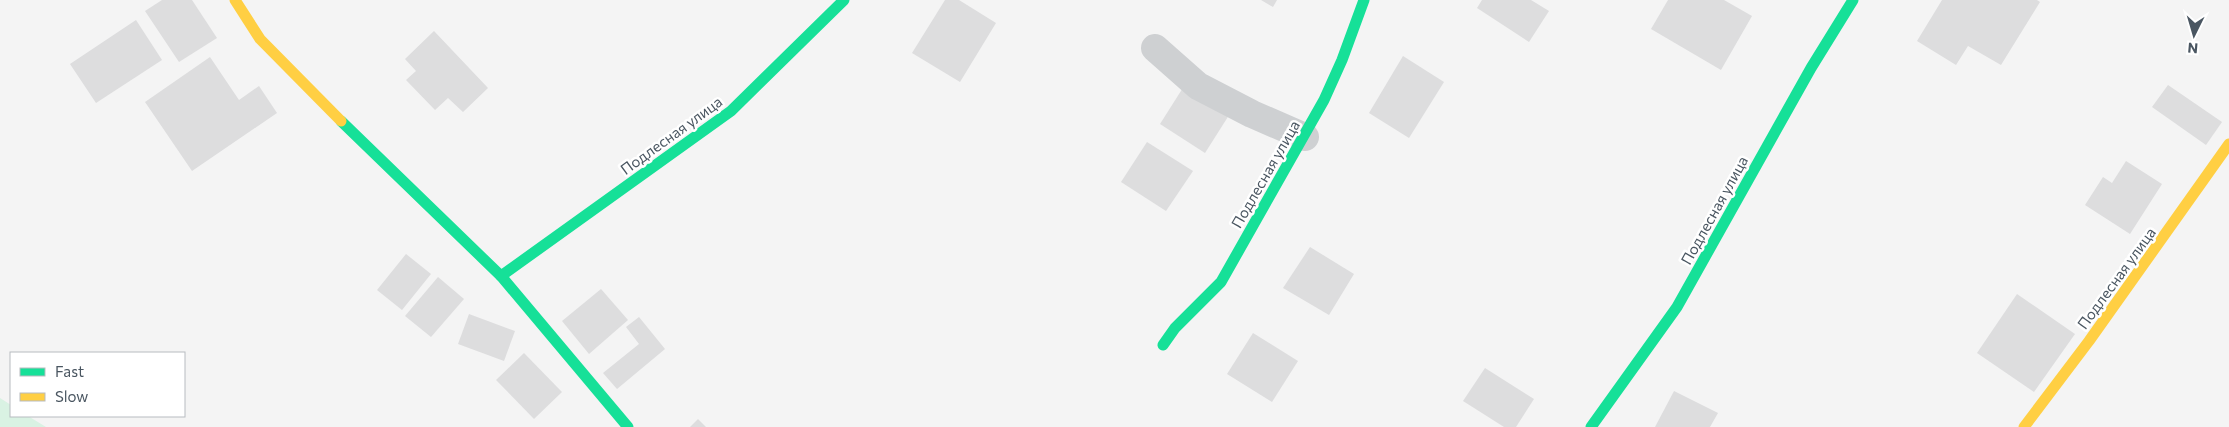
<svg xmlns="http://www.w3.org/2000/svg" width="2229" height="427" viewBox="0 0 2229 427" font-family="Commissioner,sans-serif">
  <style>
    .green { fill: #d9f2e3 }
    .building { fill: #ddddde }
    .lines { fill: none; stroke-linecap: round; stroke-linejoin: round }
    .street { stroke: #ced0d2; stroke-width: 28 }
    .fast { stroke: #16e098; stroke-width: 11 }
    .slow { stroke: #ffcf43; stroke-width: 11 }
    .labels { text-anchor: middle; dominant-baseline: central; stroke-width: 5; stroke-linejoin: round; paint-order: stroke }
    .street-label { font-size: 15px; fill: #4a5661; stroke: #fff }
  </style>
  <rect width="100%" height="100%" fill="#f4f4f4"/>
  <polygon class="green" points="0,398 11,405 11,416 28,416 46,427 0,427"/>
  <g class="building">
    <polygon points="162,0 192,0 217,38 179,62 145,11"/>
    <polygon points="945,0 959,0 996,23 960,82 912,53"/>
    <polygon points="1261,0 1277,0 1273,7"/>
    <polygon points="1482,0 1531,0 1549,11 1529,42 1477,8"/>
    <polygon points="1668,0 1724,0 1752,16 1721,70 1651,29"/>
    <polygon points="1942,0 2037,0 2040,2 2001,65 1968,46 1956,65 1917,41"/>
    <polygon points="136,20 162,60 96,103 70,64"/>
    <polygon points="434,31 488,88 463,112 448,98 435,110 406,80 416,71 405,59"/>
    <polygon points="1403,56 1444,82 1409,138 1369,113"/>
    <polygon points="210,57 239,100 259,86 277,113 192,171 145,102"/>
    <polygon points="1186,83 1231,112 1205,153 1160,124"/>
    <polygon points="2168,85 2222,122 2206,145 2152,107"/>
    <polygon points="1147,142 1193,171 1166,211 1121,182"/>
    <polygon points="2126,161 2162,184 2130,234 2085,205 2103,177 2112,183"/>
    <polygon points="1310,247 1354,274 1329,315 1283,288"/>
    <polygon points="406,254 431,274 402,310 377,290"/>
    <polygon points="438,277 464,299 431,337 405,316"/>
    <polygon points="601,289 628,320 589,354 562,321"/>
    <polygon points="2017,294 2075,334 2034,392 1977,353"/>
    <polygon points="469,314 515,331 504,361 458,344"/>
    <polygon points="639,317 665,349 617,389 603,373 639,344 626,327"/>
    <polygon points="1253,333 1298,361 1272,402 1227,374"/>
    <polygon points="524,353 562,392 534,419 496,380"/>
    <polygon points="1485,368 1534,399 1516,427 1504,427 1463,401"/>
    <polygon points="1674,391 1718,413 1710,427 1655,427"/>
    <polygon points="698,419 706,427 690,427"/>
  </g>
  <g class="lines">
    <polyline class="street" points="1155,48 1198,86 1252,114 1305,137"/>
    <g class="fast">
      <polyline points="341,121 501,276 628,427"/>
      <polyline points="501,276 731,111 844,0"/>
      <polyline points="1163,345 1175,328 1221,282 1324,100 1342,60 1364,0"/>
      <polyline points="1591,427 1677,307 1811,68 1853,0"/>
    </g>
    <g class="slow">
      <polyline points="235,0 260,39 341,121"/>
      <polyline points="2024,427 2089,341 2229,144"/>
    </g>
  </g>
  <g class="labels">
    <g class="street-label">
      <text transform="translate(671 135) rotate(-36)">Подлесная улица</text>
      <text transform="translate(1265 174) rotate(-60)">Подлесная улица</text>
      <text transform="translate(1714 210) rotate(-61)">Подлесная улица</text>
      <text transform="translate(2116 278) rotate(-54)">Подлесная улица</text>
    </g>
  </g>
  <rect x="10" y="352" width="175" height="65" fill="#ffffff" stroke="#b7bbc0"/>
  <rect x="20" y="368" width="25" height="8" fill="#16e098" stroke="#b7bbc0"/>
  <text x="55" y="377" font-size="15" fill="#4a5661">Fast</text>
  <rect x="20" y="393" width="25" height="8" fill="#ffcf43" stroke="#b7bbc0"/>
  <text x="55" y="402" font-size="15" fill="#4a5661">Slow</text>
  <g transform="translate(2194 35) rotate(185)" stroke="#ffffff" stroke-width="4" paint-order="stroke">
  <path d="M0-4L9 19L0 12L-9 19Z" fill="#4a5661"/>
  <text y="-8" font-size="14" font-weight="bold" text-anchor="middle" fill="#4a5661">N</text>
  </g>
</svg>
